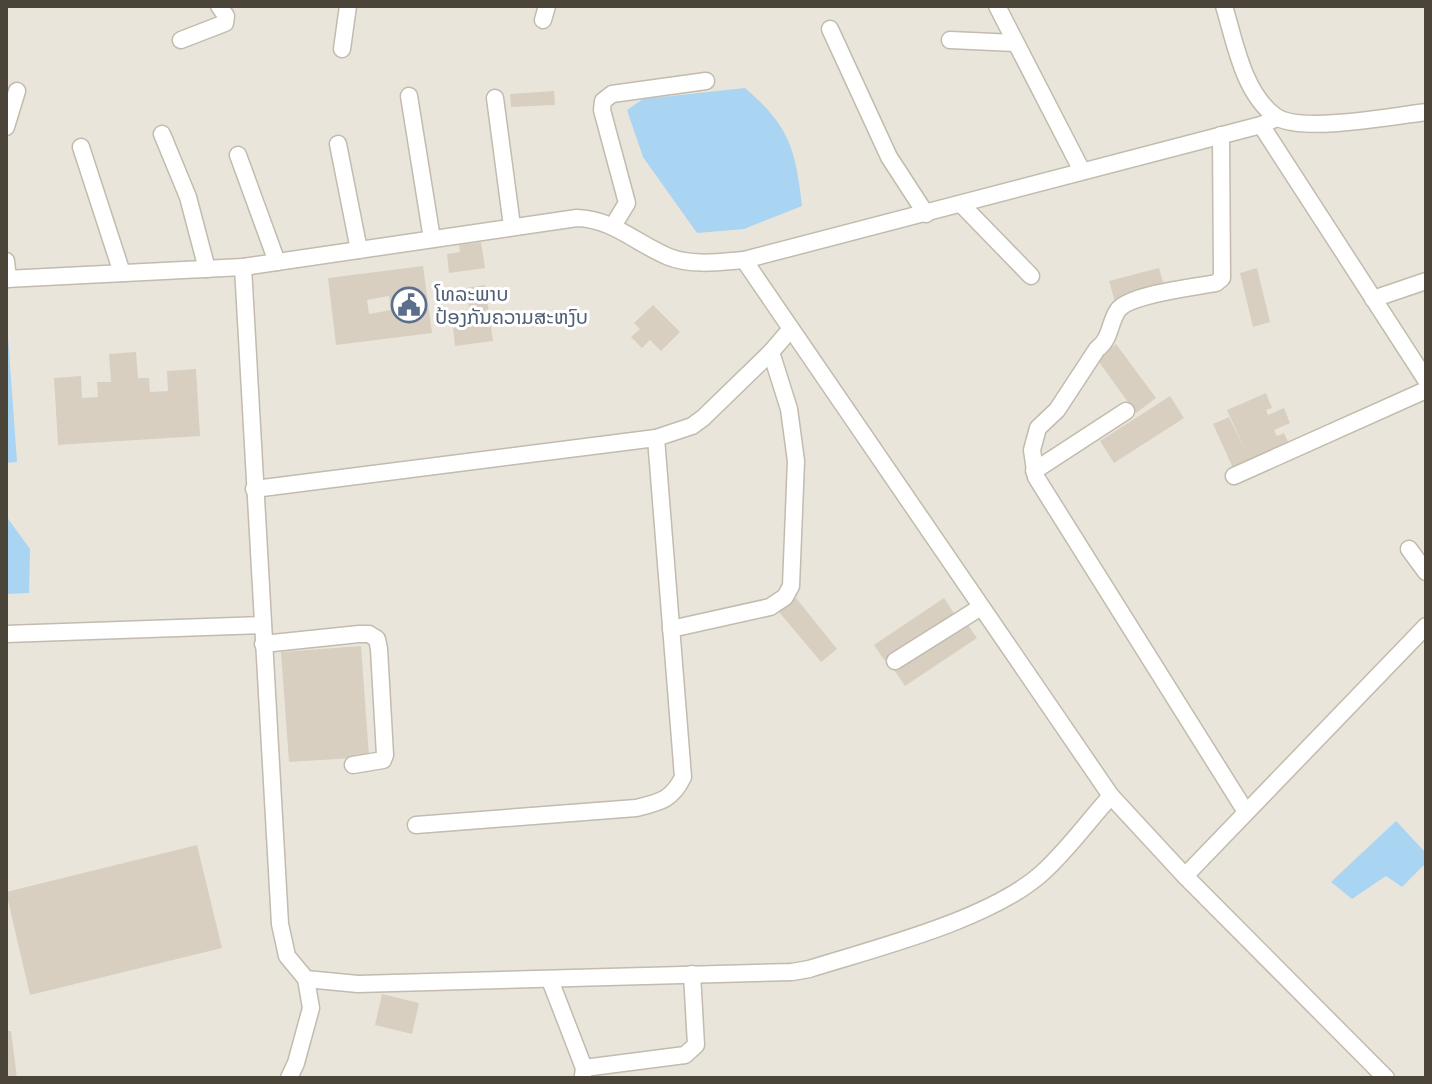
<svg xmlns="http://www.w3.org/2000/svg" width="1432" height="1084" viewBox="0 0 1432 1084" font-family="'Roboto Condensed','Noto Sans Lao',sans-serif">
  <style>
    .residential { fill: #eae5da }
    .water { fill: #a9d4f2 }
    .building { fill: #d8cfc1; fill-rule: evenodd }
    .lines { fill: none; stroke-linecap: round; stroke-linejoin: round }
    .minor-casing { stroke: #c2bbae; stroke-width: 19 }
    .minor { stroke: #fff; stroke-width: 16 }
    .labels { text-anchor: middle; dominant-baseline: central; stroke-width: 6; stroke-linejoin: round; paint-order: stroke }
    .service-label { font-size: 20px; fill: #4e5e75; stroke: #fff; text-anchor: start }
  </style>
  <rect width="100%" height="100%" fill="#f6f3ec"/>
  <rect class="residential" x="6" y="6" width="1420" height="1072"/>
  <g class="water">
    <path d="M 745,88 C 790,127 795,148 802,206 L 744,229 L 697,233 L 643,157 L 627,110 L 643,99 Z"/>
    <polygon points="6,309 17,462 6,463"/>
    <polygon points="6,516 30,549 29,593 6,594"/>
    <polygon points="1396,821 1426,853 1426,863 1402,887 1386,876 1352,899 1331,882"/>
  </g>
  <g class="building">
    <polygon points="554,91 555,105 511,107 510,94"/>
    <polygon points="481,242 485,268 449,273 447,254 460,252 459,245"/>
    <path d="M 423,266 L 432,333 L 336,345 L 328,278 ZM 389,296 L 391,310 L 369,314 L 367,300 Z"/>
    <polygon points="1159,268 1165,289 1115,302 1109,281"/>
    <polygon points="1257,268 1270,322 1253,327 1240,273"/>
    <polygon points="485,285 493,341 455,346 453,328 472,325 466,288"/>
    <polygon points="653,305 680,332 661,351 650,340 642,348 631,337 640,329 634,323"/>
    <polygon points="1116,344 1156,398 1136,413 1096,358"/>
    <polygon points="136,352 138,378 149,378 150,392 168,391 167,371 196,369 200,436 58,445 54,378 81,376 82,398 98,397 97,382 111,382 109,354"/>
    <polygon points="1266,393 1272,408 1266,410 1268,415 1284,408 1290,423 1274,430 1277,436 1284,433 1289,444 1233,468 1213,424 1229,417 1247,454 1227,410"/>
    <polygon points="1170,396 1184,418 1114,463 1100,441"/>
    <polygon points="796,598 837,649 821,662 779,612"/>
    <polygon points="944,598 955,615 885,661 874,645"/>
    <polygon points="966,622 977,638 905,686 894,670"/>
    <polygon points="361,646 369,757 289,762 281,652"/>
    <polygon points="197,845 222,948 30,995 6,892"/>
    <polygon points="382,994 419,1003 412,1034 375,1025"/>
    <polygon points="6,1031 11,1031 17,1078 6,1078"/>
  </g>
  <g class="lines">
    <g class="minor-casing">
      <g id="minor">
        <polyline points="997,6 1082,171"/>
        <path d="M 1224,6 C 1235,42 1243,92 1275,116 C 1299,134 1394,116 1426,112"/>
        <polyline points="543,20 547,6"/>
        <polyline points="830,29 889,157 926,214"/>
        <polyline points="181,40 225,23 226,16 219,6"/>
        <polyline points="950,40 1015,43"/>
        <polyline points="342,49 348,6"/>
        <polyline points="409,96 432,239"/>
        <polyline points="495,98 512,226"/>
        <polyline points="1261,125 1426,380"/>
        <polyline points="6,127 17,91"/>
        <polyline points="162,134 188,197 207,269"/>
        <path d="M 1221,135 L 1222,278 L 1216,283 C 1195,287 1130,294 1118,310 C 1109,323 1111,339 1097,349 L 1057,410 L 1038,428 L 1032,450 L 1036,477 L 1246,812"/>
        <polyline points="338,144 359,250"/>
        <polyline points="81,147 122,273"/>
        <polyline points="238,155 277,262"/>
        <polyline points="961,204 1031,276"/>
        <polyline points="613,226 627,203 602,110 603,101 612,94 706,81"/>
        <polyline points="744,260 1111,796 1185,876 1386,1078"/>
        <polyline points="6,261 8,279"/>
        <path d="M 243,267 L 280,924 L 287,956 L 306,979 L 358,984 L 792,972 L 809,969 C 876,948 989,920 1041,874 C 1067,851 1088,821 1111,796"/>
        <path d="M 6,279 L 243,267 L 577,218 C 613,219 637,244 669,257 C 692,266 720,262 744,260 L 1261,125 L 1277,118"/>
        <polyline points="1373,299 1426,281"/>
        <polyline points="1034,471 1126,411"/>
        <polyline points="1234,476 1426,390"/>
        <polyline points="254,489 656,438 692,426 703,418 771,352 790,330"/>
        <polyline points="1409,549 1426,572"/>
        <polyline points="671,629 770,607 785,597 791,586 796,461 789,409 771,352"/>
        <polyline points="6,634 263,625"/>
        <polyline points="263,644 359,634 369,634 377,639 379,649 385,755 383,760 353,765"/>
        <polyline points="895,661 981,607"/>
        <path d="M 416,825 L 636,808 C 660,802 672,800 683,777 L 656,438"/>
        <polyline points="1185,876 1426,626"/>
        <polyline points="550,980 584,1068 583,1076"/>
        <polyline points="584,1068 685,1055 696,1045 692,974"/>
        <polyline points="289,1078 296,1063 311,1008 306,979"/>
      </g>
    </g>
    <use href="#minor" class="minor"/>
  </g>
  <defs>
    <g id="civic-ring" transform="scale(1.8)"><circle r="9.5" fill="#fff" stroke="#5c6f8a" stroke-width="1.5"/><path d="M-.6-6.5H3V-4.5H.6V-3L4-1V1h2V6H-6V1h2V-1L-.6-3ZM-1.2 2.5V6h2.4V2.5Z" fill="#5c6f8a"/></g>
  </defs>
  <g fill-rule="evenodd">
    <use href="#civic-ring" x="409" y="305"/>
  </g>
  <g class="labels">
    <g class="service-label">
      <text x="435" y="294">ໂທລະພາບ<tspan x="435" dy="23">ປ້ອງກັນຄວາມສະຫງົບ</tspan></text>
    </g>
  </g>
  <rect width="1432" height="1084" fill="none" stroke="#4b4439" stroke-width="16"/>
</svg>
